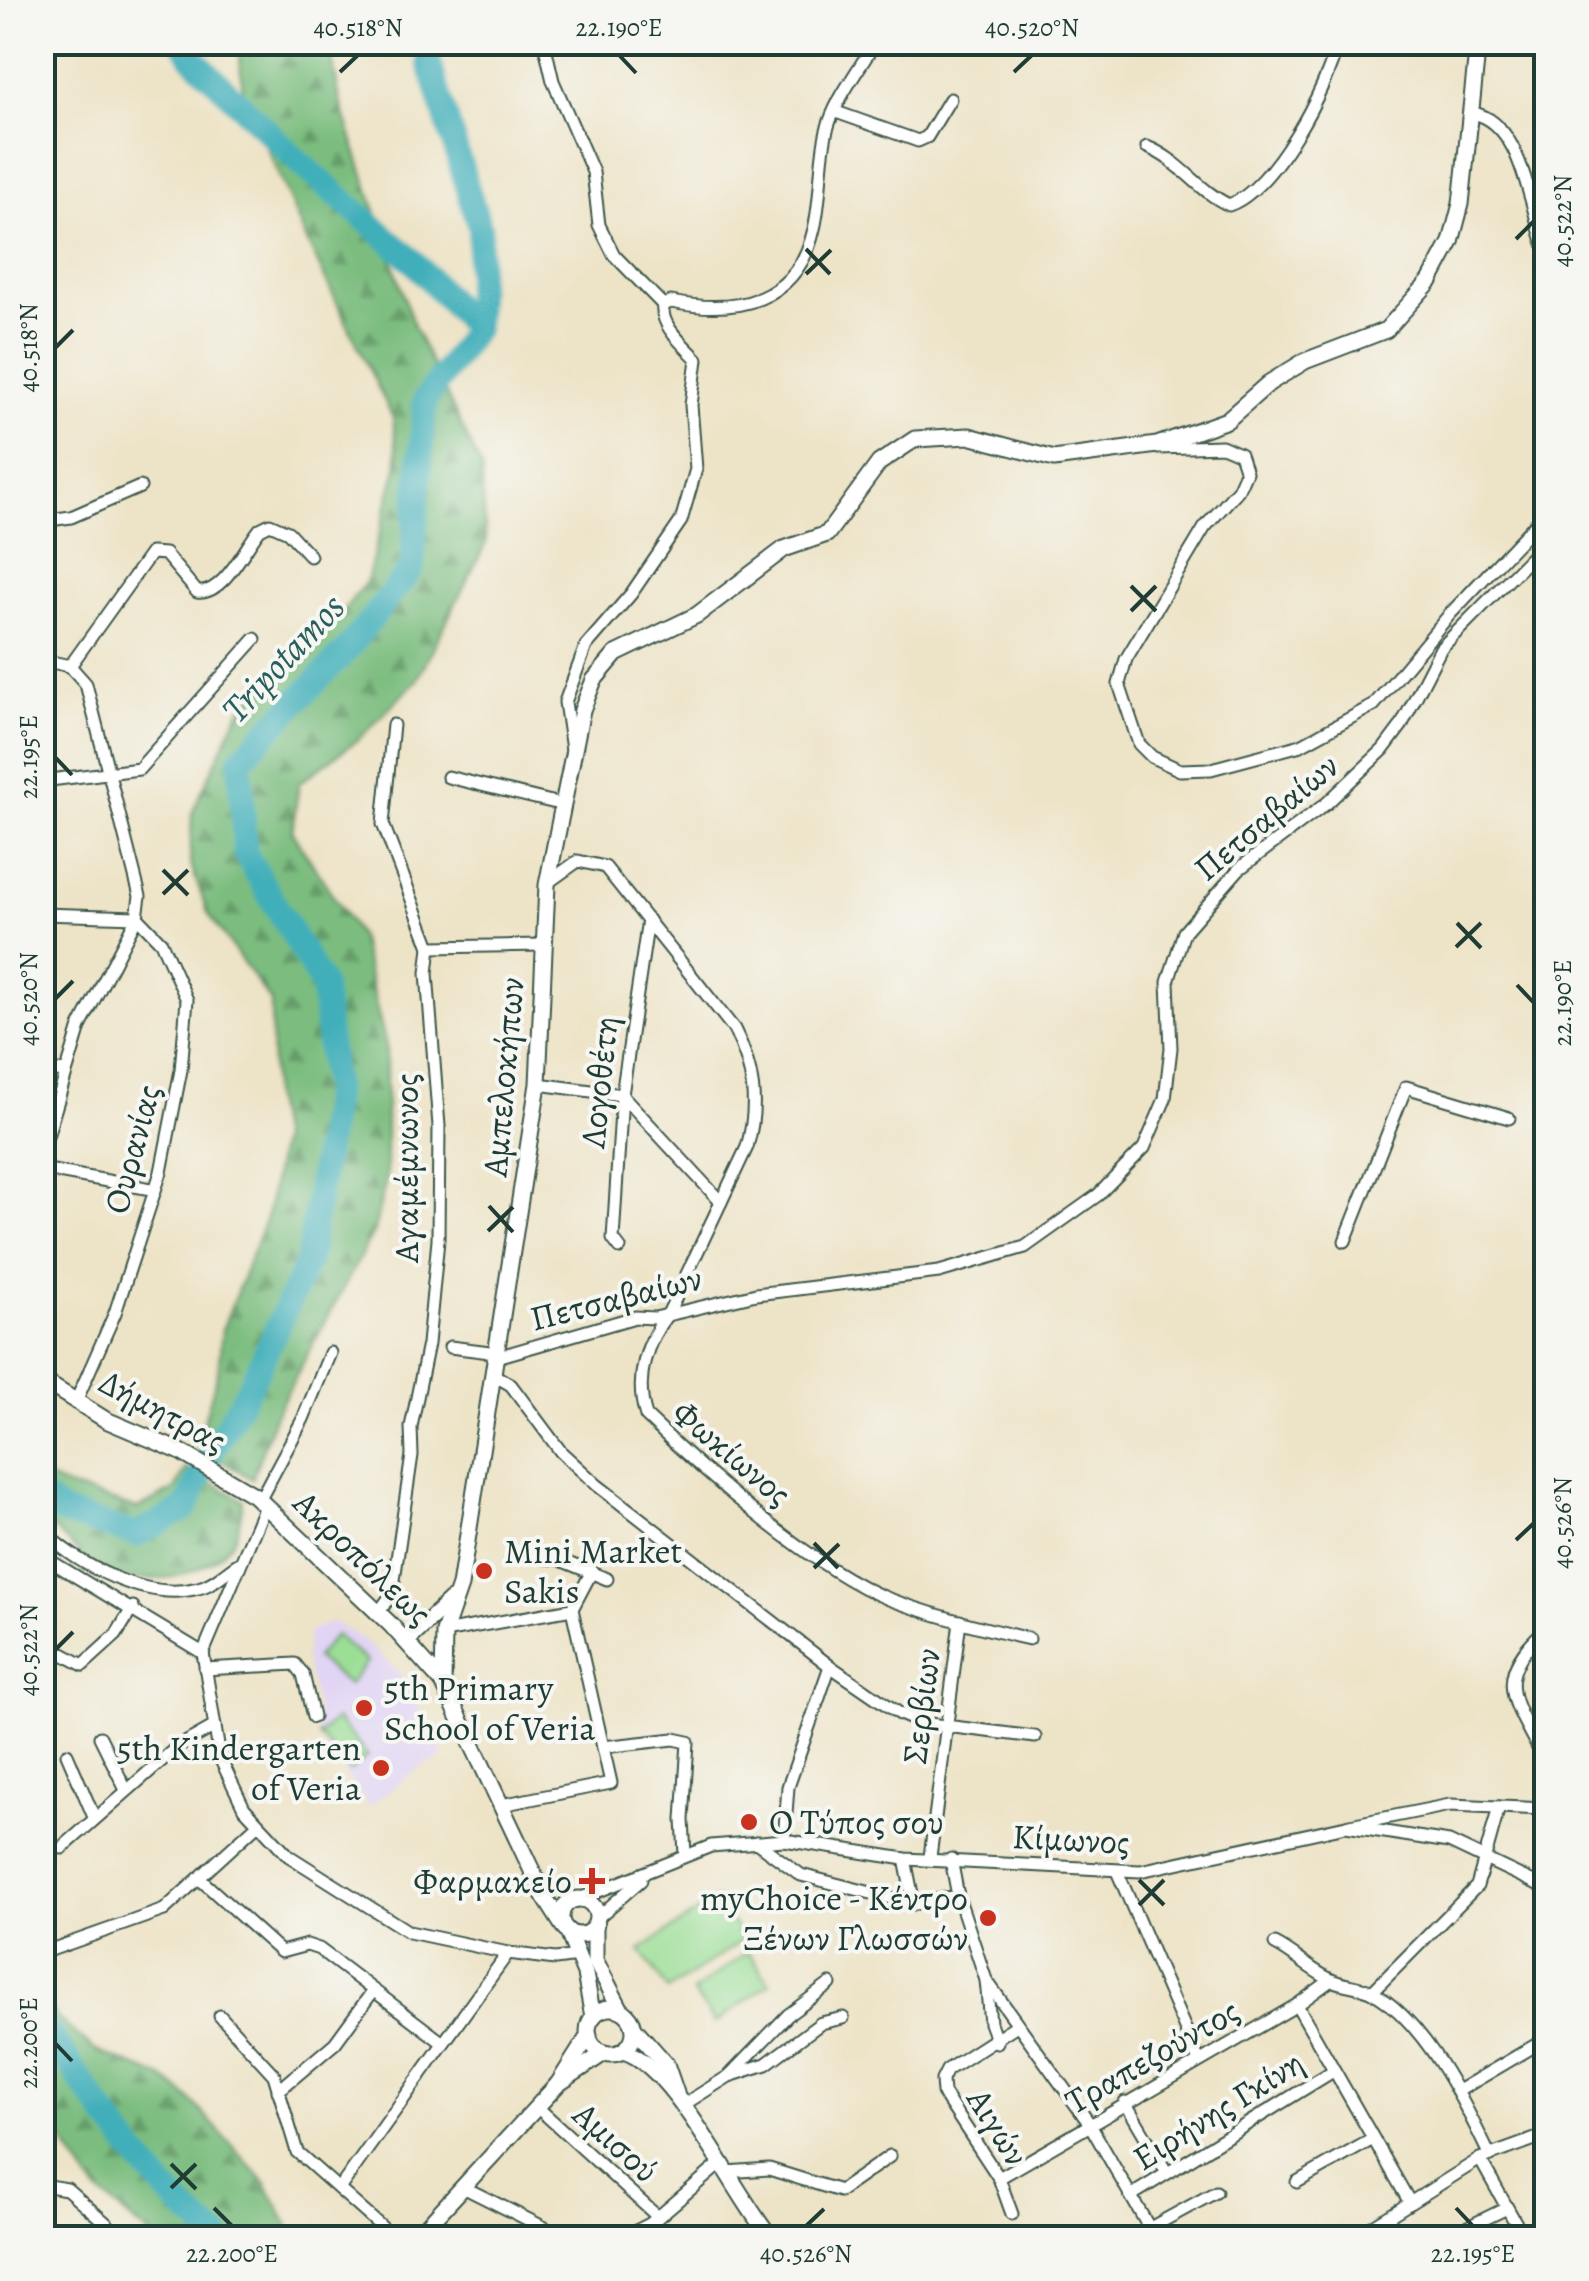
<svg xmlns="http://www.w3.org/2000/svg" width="1589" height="2281" viewBox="0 0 1589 2281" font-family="Alegreya,serif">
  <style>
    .built { fill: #e1d4f4 }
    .forest { fill: url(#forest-firs); stroke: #4e7d5a; stroke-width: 2.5 }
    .pitch { fill: #9bde96; stroke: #5d8e65; stroke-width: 2.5 }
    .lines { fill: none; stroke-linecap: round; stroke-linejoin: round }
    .river { stroke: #40afba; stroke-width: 25 }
    .street-casing { stroke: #3e564a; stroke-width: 15 }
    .secondary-casing { stroke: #3e564a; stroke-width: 19 }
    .street { stroke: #fff; stroke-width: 11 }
    .secondary { stroke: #fff; stroke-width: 15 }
    .ticks { fill: none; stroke: #1f3d34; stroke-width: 4 }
    .poi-dot { fill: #c8321e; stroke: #f6f6f2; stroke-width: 4 }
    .labels { text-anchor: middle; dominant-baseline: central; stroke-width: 8; stroke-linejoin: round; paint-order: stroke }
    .street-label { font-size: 35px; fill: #1f3d34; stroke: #f6f6f2 }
    .poi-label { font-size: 35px; fill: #1f3d34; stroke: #f6f6f2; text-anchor: start }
    .water-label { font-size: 38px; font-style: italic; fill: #295f5c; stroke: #f6f6f2 }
    .neatline { fill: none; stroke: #1f3d34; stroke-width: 4 }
    .ticks-label { font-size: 25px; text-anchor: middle; fill: #1f3d34 }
  </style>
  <defs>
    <pattern id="forest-firs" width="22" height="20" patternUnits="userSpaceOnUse" patternTransform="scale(2.5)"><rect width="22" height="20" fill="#7cbd7f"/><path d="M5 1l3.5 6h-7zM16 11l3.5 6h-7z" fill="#659b69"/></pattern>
  </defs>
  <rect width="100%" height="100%" fill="#f6f6f2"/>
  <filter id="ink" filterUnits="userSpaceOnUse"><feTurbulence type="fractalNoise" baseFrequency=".01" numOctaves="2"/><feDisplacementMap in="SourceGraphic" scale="20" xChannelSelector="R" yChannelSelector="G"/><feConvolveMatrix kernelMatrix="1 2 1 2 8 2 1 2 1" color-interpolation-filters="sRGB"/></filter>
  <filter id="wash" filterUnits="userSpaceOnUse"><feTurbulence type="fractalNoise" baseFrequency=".0048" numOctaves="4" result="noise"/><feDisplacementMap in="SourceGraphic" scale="40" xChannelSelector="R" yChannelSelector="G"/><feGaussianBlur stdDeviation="2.25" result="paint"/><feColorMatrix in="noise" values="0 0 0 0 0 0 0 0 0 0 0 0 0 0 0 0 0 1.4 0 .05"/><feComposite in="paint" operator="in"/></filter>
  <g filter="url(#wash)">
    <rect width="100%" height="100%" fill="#ede3c6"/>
    <polygon class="built" points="333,1622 364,1640 401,1675 444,1755 431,1765 428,1762 369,1806 317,1736 317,1710 305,1660 308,1631"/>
    <g class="forest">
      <polygon points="238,43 329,43 341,105 414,327 481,467 486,543 417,680 360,738 299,783 292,832 359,936 386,1046 386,1179 374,1231 274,1417 252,1479 197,1446 218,1371 222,1330 267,1215 280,1140 272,1095 271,1002 208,913 190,862 192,813 239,712 294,653 341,613 367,581 398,463 393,418 306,239 243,92"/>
      <path d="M 186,1469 L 243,1500 C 240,1519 239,1537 225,1550 C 194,1581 133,1589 95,1566 C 76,1554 62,1533 43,1521 L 42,1475 C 66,1490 109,1498 137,1509 L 175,1489 Z"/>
      <polygon points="43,1997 57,2018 96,2051 162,2077 189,2098 266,2183 295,2238 153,2238 96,2190 43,2113"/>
    </g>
    <g class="pitch">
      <polygon points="335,1635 367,1662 348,1685 316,1658"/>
      <polygon points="336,1719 368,1756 350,1771 318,1735"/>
      <polygon points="717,1899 743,1940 668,1990 640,1950"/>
      <polygon points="748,1952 770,1983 715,2023 693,1992"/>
    </g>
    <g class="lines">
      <g class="river">
        <polyline points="183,42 191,56 300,163 412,260 475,329"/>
        <polyline points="42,1499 63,1513 137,1535 186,1508 211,1452 251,1384 308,1260 334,1091 322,985 245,853 240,760 345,652 412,568 425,400 475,329 480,229 429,62 428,42"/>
        <path d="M 42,2024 C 90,2092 152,2191 219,2238"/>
      </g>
    </g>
  </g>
  <g filter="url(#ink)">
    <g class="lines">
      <g class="street-casing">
        <g id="street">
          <polyline points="544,42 553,81 593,172 599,225 614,255 663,305"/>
          <polyline points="836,112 918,141 927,137 950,99"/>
          <path d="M 1472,113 C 1523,121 1529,208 1546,249"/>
          <path d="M 1147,147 C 1180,160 1198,191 1229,205 C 1274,189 1327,88 1338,42"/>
          <polyline points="1158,448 1222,446 1240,454 1246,472 1238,490 1205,527 1126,659 1119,684 1139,744 1152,757 1180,770 1211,769 1301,745 1374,705 1450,614 1546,513"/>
          <polyline points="42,521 71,517 140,487"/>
          <polyline points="42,660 70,666 86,684 140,896 137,917 80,1027 42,1153"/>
          <path d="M 70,666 L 151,553 L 165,554 L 197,592 C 223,596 245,547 260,529 L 270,524 L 288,532 L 310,556"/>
          <path d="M 572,750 L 565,702 L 586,646 L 631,594 L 681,521 L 696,469 L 691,405 L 697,359 C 683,344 660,326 663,305 L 671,302 C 736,315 797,303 814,229 C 822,197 819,162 827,130 C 835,100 859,70 875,42"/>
          <polyline points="448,777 564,805"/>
          <polyline points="42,781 139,769 255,639"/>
          <path d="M 550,881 L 578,861 L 605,867 L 734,1029 C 754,1068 759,1105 747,1147 L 669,1312 C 646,1341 634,1379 646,1416 C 704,1472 815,1571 889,1599 C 934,1616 982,1628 1029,1639"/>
          <polyline points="42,914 137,917"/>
          <polyline points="430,947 544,945"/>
          <polyline points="42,1068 63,1072"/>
          <polyline points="538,1084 622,1095 721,1202"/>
          <polyline points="42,1169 151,1189"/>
          <polyline points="1345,1241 1406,1087 1509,1118"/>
          <polyline points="620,1248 613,1239 622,1095 648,920"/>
          <polyline points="450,1347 498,1353"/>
          <polyline points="497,1357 635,1317 655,1318 756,1294 939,1272 1025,1247 1098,1195 1144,1148 1165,1099 1171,1048 1168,982 1184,932 1239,869 1327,803 1383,750 1401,726 1441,648 1546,542"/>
          <polyline points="494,1375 511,1385 561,1452 597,1485 830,1666 900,1714 921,1723 1035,1737"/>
          <polyline points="77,1399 115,1313 161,1172 181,1070 187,1000 161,942 137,917"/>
          <polyline points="259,1501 303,1419 330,1353"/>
          <polyline points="265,1506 203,1653 220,1758 244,1808 289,1856 409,1932 508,1953 555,1959 578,1956"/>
          <path d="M 42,1530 C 76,1565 148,1602 198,1588 C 213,1585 225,1572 238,1564"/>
          <polyline points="42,1556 203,1653"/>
          <polyline points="536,1557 558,1559 607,1579"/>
          <polyline points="379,1612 392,1594 412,1455 411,1427 428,1344 438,1240 439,1126 427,973 430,947 383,824 393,725"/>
          <path d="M 1546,1629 C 1486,1681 1519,1706 1546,1764"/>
          <polyline points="444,1632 572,1609"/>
          <polyline points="42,1653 63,1654 83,1665 116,1635 133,1607"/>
          <polyline points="205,1669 295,1664 303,1674 313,1717"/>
          <polyline points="100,1737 126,1790"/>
          <polyline points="603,1747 674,1739 688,1742 683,1820 685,1854"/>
          <polyline points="67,1754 94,1817"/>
          <polyline points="501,1805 611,1783 572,1609 592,1571"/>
          <polyline points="1350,1825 1450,1805 1546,1809"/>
          <polyline points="784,1840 788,1787 830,1666"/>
          <polyline points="756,1842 801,1875 914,1904 958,1896"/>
          <polyline points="62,1848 176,1748 215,1726"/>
          <polyline points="930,1857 960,1621"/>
          <polyline points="905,1859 914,1904"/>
          <polyline points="951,1859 958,1896 986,1980 1089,2123 1155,2238"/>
          <polyline points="1117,1871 1199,2061"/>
          <polyline points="201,1880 281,1952 307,1945 319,1949 443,2043"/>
          <polyline points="579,1899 711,1846 784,1840 905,1859 1140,1871 1346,1826 1449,1842 1546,1888"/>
          <polyline points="597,1918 641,1880"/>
          <path d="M 1275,1944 C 1295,1954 1315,1974 1334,1981 C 1346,1986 1361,1986 1372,1992 C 1426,2022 1464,2102 1489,2154"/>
          <polyline points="42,1953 164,1910 257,1825"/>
          <polyline points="986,1980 990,2023 997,2042"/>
          <polyline points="1372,1992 1477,1886 1499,1807"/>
          <polyline points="1297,2005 1409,2201"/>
          <polyline points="220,2016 274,2075 297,2152 394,2238"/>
          <polyline points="730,2075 788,2015 830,1984"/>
          <polyline points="278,2091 335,2043 373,1991"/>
          <polyline points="1458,2091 1546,2039"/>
          <polyline points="1125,2102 1167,2173"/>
          <polyline points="683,2105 729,2076 766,2064 821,2023 843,2018"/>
          <polyline points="537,2107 658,2217"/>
          <polyline points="1480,2159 1524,2238"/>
          <polyline points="726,2172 769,2169 840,2191 890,2156"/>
          <polyline points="999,2178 1297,2005 1331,1980"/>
          <polyline points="1297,2182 1373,2139"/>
          <polyline points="42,2185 67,2189 108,2225"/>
          <polyline points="463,2187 565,2238"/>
          <polyline points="339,2189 508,1953"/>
          <polyline points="1132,2195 1333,2071"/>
          <polyline points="1012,2214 999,2178 943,2093 942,2080 947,2070 1017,2025"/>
          <polyline points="42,2219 51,2238"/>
          <polyline points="650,2224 659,2238"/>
          <polyline points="1150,2228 1216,2192"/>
          <polyline points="622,2238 650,2224 720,2164"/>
          <polyline points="1354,2238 1480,2159 1546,2135"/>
          <polyline points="1445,2238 1507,2208"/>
        </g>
      </g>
      <g class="secondary-casing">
        <g id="secondary">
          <polyline points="42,1380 106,1420 179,1451 254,1495 390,1624 443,1683 544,1896 563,1926"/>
          <polyline points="407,1641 451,1600"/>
          <polyline points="443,1683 444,1632 460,1586 538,1084 547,885 582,710 594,680 616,654 697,615 784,549 827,534 879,463 915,439 969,436 1054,459 1157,445 1227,420 1269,383 1305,361 1386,330 1430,281 1451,242 1461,204 1478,42"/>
          <circle cx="579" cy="1917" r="18"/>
          <polyline points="595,1926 595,1960 621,2010"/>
          <polyline points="567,1930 585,1974 593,2017"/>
          <circle cx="611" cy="2031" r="23"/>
          <polyline points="634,2028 666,2064 676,2093"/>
          <path d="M 623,2051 C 675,2065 734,2195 771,2238"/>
          <polyline points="558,2084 604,2053"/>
          <polyline points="416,2238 558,2084 589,2035"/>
        </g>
      </g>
      <use href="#street" class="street"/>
      <use href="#secondary" class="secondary"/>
    </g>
  </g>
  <path class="ticks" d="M 619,55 L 636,73M 340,72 L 358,55M 1014,72 L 1032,55M 1516,239 L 1534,221M 806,249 L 830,274M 806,274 L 831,250M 55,348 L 73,330M 1131,586 L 1156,611M 1131,611 L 1156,586M 55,757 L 72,775M 163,870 L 188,895M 163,894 L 188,870M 1457,923 L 1481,948M 1456,947 L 1481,923M 1517,985 L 1534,1003M 55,999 L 73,981M 489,1206 L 513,1232M 488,1231 L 513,1207M 1516,1540 L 1534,1523M 814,1543 L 838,1568M 814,1568 L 839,1544M 55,1650 L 73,1632M 1139,1880 L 1164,1905M 1139,1905 L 1164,1880M 55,2043 L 72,2061M 171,2164 L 196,2189M 171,2188 L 196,2164M 214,2208 L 232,2226M 1456,2208 L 1473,2226M 806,2226 L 824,2209"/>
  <g class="poi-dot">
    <circle cx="484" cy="1571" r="10"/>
    <circle cx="364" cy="1708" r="10"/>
    <circle cx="381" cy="1768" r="10"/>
    <circle cx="749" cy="1822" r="10"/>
    <path d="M587 1866h10v10h10v10h-10v10h-10v-10h-10v-10h10z"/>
    <circle cx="988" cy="1918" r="10"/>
  </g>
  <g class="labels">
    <g class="street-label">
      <text transform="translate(1266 817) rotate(-40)">Πετσαβαίων</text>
      <text transform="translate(503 1077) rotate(-85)">Αμπελοκήπων</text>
      <text transform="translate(599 1082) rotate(-84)">Λογοθέτη</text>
      <text transform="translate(132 1149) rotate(-75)">Ουρανίας</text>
      <text transform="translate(406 1168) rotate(-90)">Αγαμέμνωνος</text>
      <text transform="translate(616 1298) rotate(-14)">Πετσαβαίων</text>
      <text transform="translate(163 1411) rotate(28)">Δήμητρας</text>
      <text transform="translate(732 1453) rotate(40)">Φωκίωνος</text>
      <text transform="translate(363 1558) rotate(44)">Ακροπόλεως</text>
      <text transform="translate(921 1706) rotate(-83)">Σερβίων</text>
      <text transform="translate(1071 1839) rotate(3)">Κίμωνος</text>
      <text transform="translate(1152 2056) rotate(-30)">Τραπεζούντος</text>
      <text transform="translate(1218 2110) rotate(-32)">Ειρήνης Γκίνη</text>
      <text transform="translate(998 2127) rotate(58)">Αιγών</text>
      <text transform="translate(616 2142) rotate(42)">Αμισού</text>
    </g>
    <g class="poi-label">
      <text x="504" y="1551">Mini Market<tspan x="504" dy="40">Sakis</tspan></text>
      <text x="384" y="1688">5th Primary<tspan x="384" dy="40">School of Veria</tspan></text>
      <text x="361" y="1748" text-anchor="end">5th Kindergarten<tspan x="361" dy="40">of Veria</tspan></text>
      <text x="769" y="1822">Ο Τύπος σου</text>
      <text x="572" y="1881" text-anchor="end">Φαρμακείο</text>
      <text x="968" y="1898" text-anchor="end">myChoice - Κέντρο<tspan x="968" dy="40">Ξένων Γλωσσών</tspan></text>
    </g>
    <g class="water-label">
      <text transform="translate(283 658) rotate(-47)">Tripotamos</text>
    </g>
  </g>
  <rect width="1589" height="2281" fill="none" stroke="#f6f6f2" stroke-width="110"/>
  <rect x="55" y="55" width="1479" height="2171" class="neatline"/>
  <g class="ticks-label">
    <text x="358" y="36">40.518°N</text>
    <text x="619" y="36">22.190°E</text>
    <text x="1032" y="36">40.520°N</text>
    <text transform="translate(1562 221) rotate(-90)" y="9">40.522°N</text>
    <text transform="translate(28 348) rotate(-90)" y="9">40.518°N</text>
    <text transform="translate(28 757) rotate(-90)" y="9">22.195°E</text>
    <text transform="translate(28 999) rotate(-90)" y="9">40.520°N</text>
    <text transform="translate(1562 1003) rotate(-90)" y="9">22.190°E</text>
    <text transform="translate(1562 1523) rotate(-90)" y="9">40.526°N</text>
    <text transform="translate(28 1650) rotate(-90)" y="9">40.522°N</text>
    <text transform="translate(28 2043) rotate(-90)" y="9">22.200°E</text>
    <text x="232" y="2262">22.200°E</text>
    <text x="806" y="2262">40.526°N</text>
    <text x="1473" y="2262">22.195°E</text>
  </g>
</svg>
